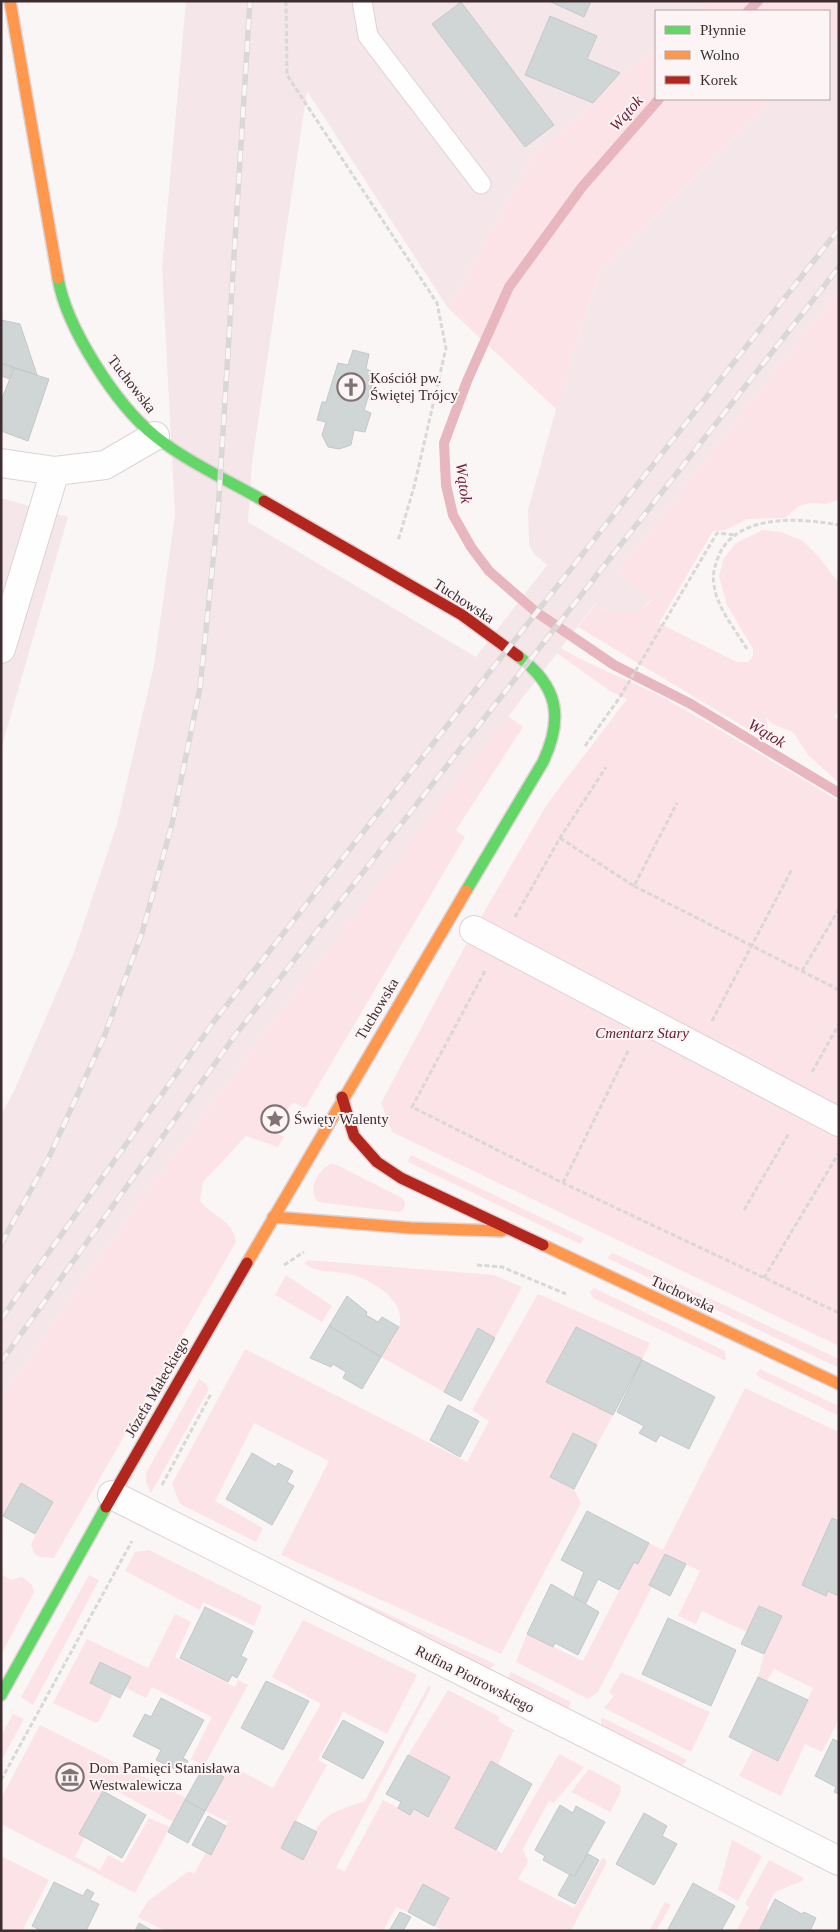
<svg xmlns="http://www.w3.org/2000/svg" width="840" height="1932" viewBox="0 0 840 1932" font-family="'Times New Roman',serif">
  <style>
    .built { fill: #f5e7e9 }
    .green { fill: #fce3e7 }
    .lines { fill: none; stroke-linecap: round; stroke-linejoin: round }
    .stream { stroke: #e7b6be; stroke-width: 10 }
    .building { fill: #d0d6d6; stroke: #c2c9c8 }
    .lane-casing { stroke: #ddd2d4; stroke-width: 21 }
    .street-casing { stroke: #ddd2d4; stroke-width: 30 }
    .fast-casing { stroke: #ddd2d4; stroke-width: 14 }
    .slow-casing { stroke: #ddd2d4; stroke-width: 14 }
    .jam-casing { stroke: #ddd2d4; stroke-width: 14 }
    .path { stroke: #d9d7d7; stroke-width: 3; stroke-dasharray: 5 2.5; stroke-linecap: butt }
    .lane { stroke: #fefefe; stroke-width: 19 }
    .street { stroke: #fefefe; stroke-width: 28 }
    .fast { stroke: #63d668; stroke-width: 11 }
    .slow { stroke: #ff974d; stroke-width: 11 }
    .jam { stroke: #b3261e; stroke-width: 11 }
    .rail-casing { stroke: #dad7d7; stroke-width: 5.5 }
    .rail { stroke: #fdf4f5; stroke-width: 4; stroke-dasharray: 11; stroke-linecap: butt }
    .labels { text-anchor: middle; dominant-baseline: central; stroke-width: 4; stroke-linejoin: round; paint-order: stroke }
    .poi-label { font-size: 15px; fill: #3d2d30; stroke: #fdf4f5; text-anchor: start }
    .street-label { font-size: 15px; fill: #3d2d30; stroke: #fdf4f5 }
    .park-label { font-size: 15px; font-style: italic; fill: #681930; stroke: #fdf4f5 }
    .water-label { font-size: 16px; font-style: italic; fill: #6f2035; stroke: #fdf4f5 }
  </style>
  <rect width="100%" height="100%" fill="#fbf6f6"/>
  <g class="built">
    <polygon points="186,1 706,1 695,11 656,11 656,46 533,157 448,308 307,91 252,463 248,522 476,657 547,565 533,553 529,545 528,510 556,409 600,271 774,99 829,99 829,44 839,34 839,290 618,571 652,599 638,612 627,615 618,616 595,604 267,1029 100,1256 1,1399 1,1115 14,1091 73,955 117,824 154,665 175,515 162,267"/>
    <polygon points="1,498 68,517 1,749"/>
  </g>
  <g class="green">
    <polygon points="706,1 839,1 839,34 829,44 829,11 695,11"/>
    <polygon points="656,46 656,99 774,99 600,271 556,409 448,308 533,157"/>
    <path d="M 839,290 L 839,500 L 825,504 L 811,503 L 799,506 L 785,518 L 748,519 L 725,530 L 713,531 L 659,623 L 737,662 L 748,662 L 753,656 L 753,649 L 727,605 L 719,576 L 724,558 L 736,543 L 763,530 L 781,532 L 803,541 L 818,556 L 839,583 L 839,710 L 834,717 L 839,720 L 839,783 L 808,755 L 793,732 L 774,725 L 766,718 L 768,730 L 766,735 L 761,737 L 578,627 L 596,604 C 617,618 633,619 652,600 L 618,571 Z"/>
    <path d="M 561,648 C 594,668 630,680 664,698 C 723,731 781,767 839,801 L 839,1346 L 392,1132 L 381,1103 L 477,924 L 547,804 L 627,699 L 610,691 L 557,653 Z"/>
    <path d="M 508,716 L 523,727 L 456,830 L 465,837 L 305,1108 L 294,1103 L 290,1105 L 278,1134 L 284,1137 L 278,1147 L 246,1136 L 203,1182 L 200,1201 C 212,1216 234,1221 236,1242 L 54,1558 L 39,1557 L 34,1553 L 31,1544 L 53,1502 L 21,1483 L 1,1519 L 1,1399 L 100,1256 L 267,1029 Z"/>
    <polygon points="411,1155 584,1238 580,1244 408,1162"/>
    <path d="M 331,1164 L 337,1165 L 402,1198 L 405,1202 L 404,1209 L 399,1212 L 318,1202 C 307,1189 317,1171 331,1164 Z"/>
    <polygon points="613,1253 839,1359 839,1368 607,1258"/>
    <path d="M 308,1260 L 494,1275 L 522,1287 L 495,1338 L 478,1329 L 444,1392 L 381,1357 C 386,1348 395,1338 399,1327 C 408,1300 369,1278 348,1274 C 332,1270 316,1274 304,1263 Z"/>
    <polygon points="286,1275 332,1306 322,1322 275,1295"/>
    <polygon points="594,1288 725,1351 726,1359 724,1360 593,1298 590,1292"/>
    <polygon points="538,1294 650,1343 642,1359 576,1327 547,1382 613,1415 597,1445 573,1433 551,1477 574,1489 581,1503 501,1654 281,1555 329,1461 254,1423 215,1501 263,1528 256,1542 180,1504 172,1484 245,1349 467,1462 489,1421 472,1410"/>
    <polygon points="760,1369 839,1406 839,1416 759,1377 756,1374"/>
    <polygon points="199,1379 206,1384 209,1389 151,1493 146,1482 146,1473"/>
    <polygon points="745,1388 839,1432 839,1516 837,1520 832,1518 802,1585 826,1596 828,1591 839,1596 839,1719 822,1752 805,1744 781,1796 739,1776 753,1749 779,1761 813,1688 774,1669 767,1681 758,1677 764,1654 781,1616 759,1606 747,1632 702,1611 696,1624 678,1616 700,1571 665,1554 649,1585 652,1587 598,1692 588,1699 516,1662 527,1634 583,1661 634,1562 639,1564 649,1543 663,1550"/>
    <polygon points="149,1550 262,1606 254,1626 203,1602 200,1610 125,1571 135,1552"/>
    <polygon points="283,1565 495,1664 489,1670 281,1569"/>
    <polygon points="1,1574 11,1580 22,1577 32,1585 34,1592 1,1655"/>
    <polygon points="89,1575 99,1580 33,1705 21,1697"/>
    <polygon points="175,1614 191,1622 175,1657 235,1687 238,1680 248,1685 204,1766 191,1759 212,1717 152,1687 146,1698 126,1688 131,1677 100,1662 90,1683 113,1694 99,1721 96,1723 53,1703 87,1639 148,1668"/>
    <path d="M 303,1620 L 417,1675 L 387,1734 L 343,1712 L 318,1760 L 327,1765 L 281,1848 L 303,1860 C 318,1817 323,1815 365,1801 L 429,1685 L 431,1688 L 336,1868 L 345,1871 L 383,1800 L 411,1814 L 449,1777 L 408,1755 L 448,1690 L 500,1717 L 498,1721 L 514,1730 L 498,1765 L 491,1761 L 455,1828 L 502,1853 L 559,1754 L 584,1767 L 554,1803 L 549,1801 L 523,1849 L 528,1862 L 518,1879 L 574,1908 L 603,1857 L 607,1862 L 571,1931 L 444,1931 L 434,1926 L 449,1898 L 423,1884 L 408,1912 L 396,1907 L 383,1931 L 165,1931 L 138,1917 L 148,1901 L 189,1871 L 194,1874 L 206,1852 L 211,1855 L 228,1822 L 205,1811 L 224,1777 L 233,1767 L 273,1788 L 321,1704 L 272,1677 Z"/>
    <polygon points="511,1672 571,1702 567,1712 506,1681"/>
    <polygon points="621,1672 710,1712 691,1752 604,1708 614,1696 609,1692"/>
    <polygon points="13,1714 24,1719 1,1761 1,1736"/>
    <polygon points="601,1717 687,1760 681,1767 601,1726"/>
    <polygon points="40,1725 186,1798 173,1822 106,1785 80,1833 85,1837 75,1857 100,1870 108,1855 123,1863 149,1818 170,1827 135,1893 1,1824 1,1798"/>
    <polygon points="589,1769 621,1786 620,1794 610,1812 571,1792"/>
    <polygon points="732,1840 762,1856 738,1901 718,1890"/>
    <polygon points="1,1856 49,1880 23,1929 26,1931 1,1931"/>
    <polygon points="769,1860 804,1878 802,1881 775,1892 766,1909 769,1911 759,1931 736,1931 749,1907 745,1904"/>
    <polygon points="665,1902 671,1905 656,1931 649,1931"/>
  </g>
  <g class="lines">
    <g class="stream">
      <polyline points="748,11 758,1"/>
      <polyline points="659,99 582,187 509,287 467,381 444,443 446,485 453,515 471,547 489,571 536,612 614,665 689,703 839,793"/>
    </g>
  </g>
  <g class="building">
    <polygon points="549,1 591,1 584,17"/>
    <polygon points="461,2 554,125 525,147 432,24"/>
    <polygon points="550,16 597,36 587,59 620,73 593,103 525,75"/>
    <polygon points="1,320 20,324 37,375 1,363"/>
    <polygon points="353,350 369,354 366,369 376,373 364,410 371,413 365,432 354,430 351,445 339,449 328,447 322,435 326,422 317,420 322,402 326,402 338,363 348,365"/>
    <polygon points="1,363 14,368 10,379 1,376"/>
    <polygon points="14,368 49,379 28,441 1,431 1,401"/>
    <polygon points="347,1296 367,1312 366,1315 378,1322 382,1317 399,1327 381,1357 329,1326"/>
    <polygon points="329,1326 381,1357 362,1389 343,1378 346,1372 333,1364 331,1367 310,1358"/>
    <polygon points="576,1327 642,1359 613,1415 546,1382"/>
    <polygon points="478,1328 495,1338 461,1401 444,1392"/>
    <polygon points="642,1360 715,1397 689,1449 660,1435 656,1442 639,1433 644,1426 617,1412"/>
    <polygon points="448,1405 479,1421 460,1457 430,1440"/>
    <polygon points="573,1433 597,1445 574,1489 550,1477"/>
    <polygon points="252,1453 276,1467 278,1463 293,1471 287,1482 294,1486 272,1525 226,1499"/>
    <polygon points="21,1483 53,1502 35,1534 3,1516"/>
    <polygon points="587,1511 649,1543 638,1564 634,1562 619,1590 598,1579 585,1605 574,1596 584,1572 561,1560"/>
    <polygon points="832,1518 839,1521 839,1596 828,1591 826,1596 802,1585"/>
    <polygon points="665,1554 686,1564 670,1596 649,1585"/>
    <polygon points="551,1584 599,1612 578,1655 555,1643 553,1647 527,1634"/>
    <polygon points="759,1606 782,1616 764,1654 741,1644"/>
    <polygon points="205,1607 253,1631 241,1656 247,1659 237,1678 232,1675 228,1682 180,1658"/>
    <polygon points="668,1618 736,1650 711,1706 642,1674"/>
    <polygon points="100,1662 131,1677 120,1698 90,1683"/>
    <polygon points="758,1677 808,1700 778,1761 729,1737"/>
    <polygon points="266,1681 309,1701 283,1750 241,1728"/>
    <polygon points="161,1698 204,1720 183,1758 188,1761 181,1772 156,1760 161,1750 133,1736 145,1714 151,1717"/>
    <polygon points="343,1720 384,1742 363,1779 322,1757"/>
    <polygon points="833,1739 839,1742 839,1794 834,1792 836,1787 815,1776"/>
    <polygon points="408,1755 450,1777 428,1817 414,1809 410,1815 398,1808 401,1802 386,1794"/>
    <polygon points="491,1761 532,1784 496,1850 455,1828"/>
    <polygon points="204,1766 224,1777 205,1811 185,1800"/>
    <polygon points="103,1791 146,1815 122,1858 79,1834"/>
    <polygon points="185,1800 205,1811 188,1843 168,1832"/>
    <polygon points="560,1805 573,1813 576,1806 605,1822 574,1877 543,1860 545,1856 535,1850"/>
    <polygon points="644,1813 667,1826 662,1836 677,1844 654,1885 616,1864"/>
    <polygon points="208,1816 226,1826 211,1855 192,1845"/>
    <polygon points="295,1821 317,1832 303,1860 281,1848"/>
    <polygon points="588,1854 599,1860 575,1904 558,1895 570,1874 574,1877"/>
    <polygon points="54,1882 83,1896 87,1889 94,1893 90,1900 99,1904 86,1931 42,1931 32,1926"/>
    <polygon points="693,1883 735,1906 721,1931 672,1931 668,1929"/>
    <polygon points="423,1884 449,1898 434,1926 408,1912"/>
    <polygon points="775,1899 802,1914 804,1912 816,1918 810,1931 759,1931"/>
    <polygon points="400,1912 411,1917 403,1931 389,1931"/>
    <polygon points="139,1923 153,1931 135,1931"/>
  </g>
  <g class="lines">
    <g class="lane-casing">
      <polyline id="lane" points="362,1 368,36 481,184"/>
    </g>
    <g class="street-casing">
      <g id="street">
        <polyline points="1,463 55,471 105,465 155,436"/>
        <polyline points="1,649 55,471"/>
        <polyline points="474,930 839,1122"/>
        <polyline points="112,1495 839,1861"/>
      </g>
    </g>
    <g class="fast-casing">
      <g id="fast">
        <path d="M 58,278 C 66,327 116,405 155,436 C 184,460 231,482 264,501"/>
        <path d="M 466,891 L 543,762 C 564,717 558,686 518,656"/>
        <polyline points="1,1695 106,1507"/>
      </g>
    </g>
    <g class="slow-casing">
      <g id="slow">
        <polyline points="10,1 58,278"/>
        <polyline points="273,1217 411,1228 502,1231"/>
        <polyline points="543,1245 839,1384"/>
        <polyline points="247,1263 466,891"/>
      </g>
    </g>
    <g class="jam-casing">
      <g id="jam">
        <polyline points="264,501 462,615 518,656"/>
        <polyline points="342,1097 354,1136 377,1162 401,1178 543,1245"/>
        <polyline points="106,1507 247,1263"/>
      </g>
    </g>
    <g class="path">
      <polyline points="286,1 287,75 437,303 446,348 414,487 398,541"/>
      <path d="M 747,649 C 735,629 717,608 714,585 C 712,574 715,565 719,555 C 738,513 800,518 839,525"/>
      <polyline points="585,746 620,697 717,533 735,535"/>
      <polyline points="560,838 634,886 677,803"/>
      <polyline points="634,886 839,990"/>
      <polyline points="515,917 560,838 606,767"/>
      <polyline points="485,971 412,1107 563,1183 839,1313"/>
      <polyline points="802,971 839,909"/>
      <polyline points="712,1021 792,869"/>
      <polyline points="812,1072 839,1024"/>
      <polyline points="563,1183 629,1049"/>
      <polyline points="744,1210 789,1133"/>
      <polyline points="284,1265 304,1252"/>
      <polyline points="477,1265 502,1267 566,1294"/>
      <polyline points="764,1278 838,1154"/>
      <polyline points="162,1485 211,1394"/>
      <polyline points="1,1780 132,1541"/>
    </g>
    <use href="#lane" class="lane"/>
    <use href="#street" class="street"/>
    <use href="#fast" class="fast"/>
    <use href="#slow" class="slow"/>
    <use href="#jam" class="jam"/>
    <g class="rail-casing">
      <g id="rail">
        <polyline points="1,1244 49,1157 104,1037 142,933 172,824 200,688 218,512 250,1"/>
        <polyline points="1,1319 215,1020 839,229"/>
        <polyline points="1,1362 236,1034 839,267"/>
      </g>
    </g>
    <use href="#rail" class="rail"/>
  </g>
  <defs>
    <g id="church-ring" transform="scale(1.4375)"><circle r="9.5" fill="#fdf4f5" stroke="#807375" stroke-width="1.5"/><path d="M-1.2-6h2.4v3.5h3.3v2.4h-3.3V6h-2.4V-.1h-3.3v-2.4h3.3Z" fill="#807375"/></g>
    <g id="sight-ring" transform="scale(1.4375)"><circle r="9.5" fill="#fdf4f5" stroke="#807375" stroke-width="1.5"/><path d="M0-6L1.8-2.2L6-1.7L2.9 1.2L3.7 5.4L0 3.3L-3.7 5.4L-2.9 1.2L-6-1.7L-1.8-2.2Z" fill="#807375"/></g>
    <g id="museum-ring" transform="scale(1.4375)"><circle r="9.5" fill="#fdf4f5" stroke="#807375" stroke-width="1.5"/><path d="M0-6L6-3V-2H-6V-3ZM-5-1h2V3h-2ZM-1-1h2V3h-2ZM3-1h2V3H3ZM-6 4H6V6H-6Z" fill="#807375"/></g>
  </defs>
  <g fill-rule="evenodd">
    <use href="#church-ring" x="351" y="387"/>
    <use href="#sight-ring" x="275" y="1119"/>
    <use href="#museum-ring" x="70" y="1777"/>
  </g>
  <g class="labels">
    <g class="poi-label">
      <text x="370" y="378">Kościół pw.<tspan x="370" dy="17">Świętej Trójcy</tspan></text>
      <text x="294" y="1119">Święty Walenty</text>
      <text x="89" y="1768">Dom Pamięci Stanisława<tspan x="89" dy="17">Westwalewicza</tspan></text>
    </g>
    <g class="street-label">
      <text transform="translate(132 384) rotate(52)">Tuchowska</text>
      <text transform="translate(464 601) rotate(33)">Tuchowska</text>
      <text transform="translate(377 1009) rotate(-59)">Tuchowska</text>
      <text transform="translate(683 1294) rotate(25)">Tuchowska</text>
      <text transform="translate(157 1387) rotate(-60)">Józefa Małeckiego</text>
      <text transform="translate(475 1679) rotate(27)">Rufina Piotrowskiego</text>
    </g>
    <g class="park-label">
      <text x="642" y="1033">Cmentarz Stary</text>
    </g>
    <g class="water-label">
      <text transform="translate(626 113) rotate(-49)">Wątok</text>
      <text transform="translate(464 483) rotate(82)">Wątok</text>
      <text transform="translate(767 733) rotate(31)">Wątok</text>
    </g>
  </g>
  <rect width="840" height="1932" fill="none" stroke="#3d2d30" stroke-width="5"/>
  <rect x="655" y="10" width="175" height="90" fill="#fdf4f5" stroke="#b0a4a6"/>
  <rect x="665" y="26" width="25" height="8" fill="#63d668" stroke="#b0a4a6"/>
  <text x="700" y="35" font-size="15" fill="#3d2d30">Płynnie</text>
  <rect x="665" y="51" width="25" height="8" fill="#ff974d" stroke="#b0a4a6"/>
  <text x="700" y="60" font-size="15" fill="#3d2d30">Wolno</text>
  <rect x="665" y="76" width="25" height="8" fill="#b3261e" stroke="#b0a4a6"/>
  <text x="700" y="85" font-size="15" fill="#3d2d30">Korek</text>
</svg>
